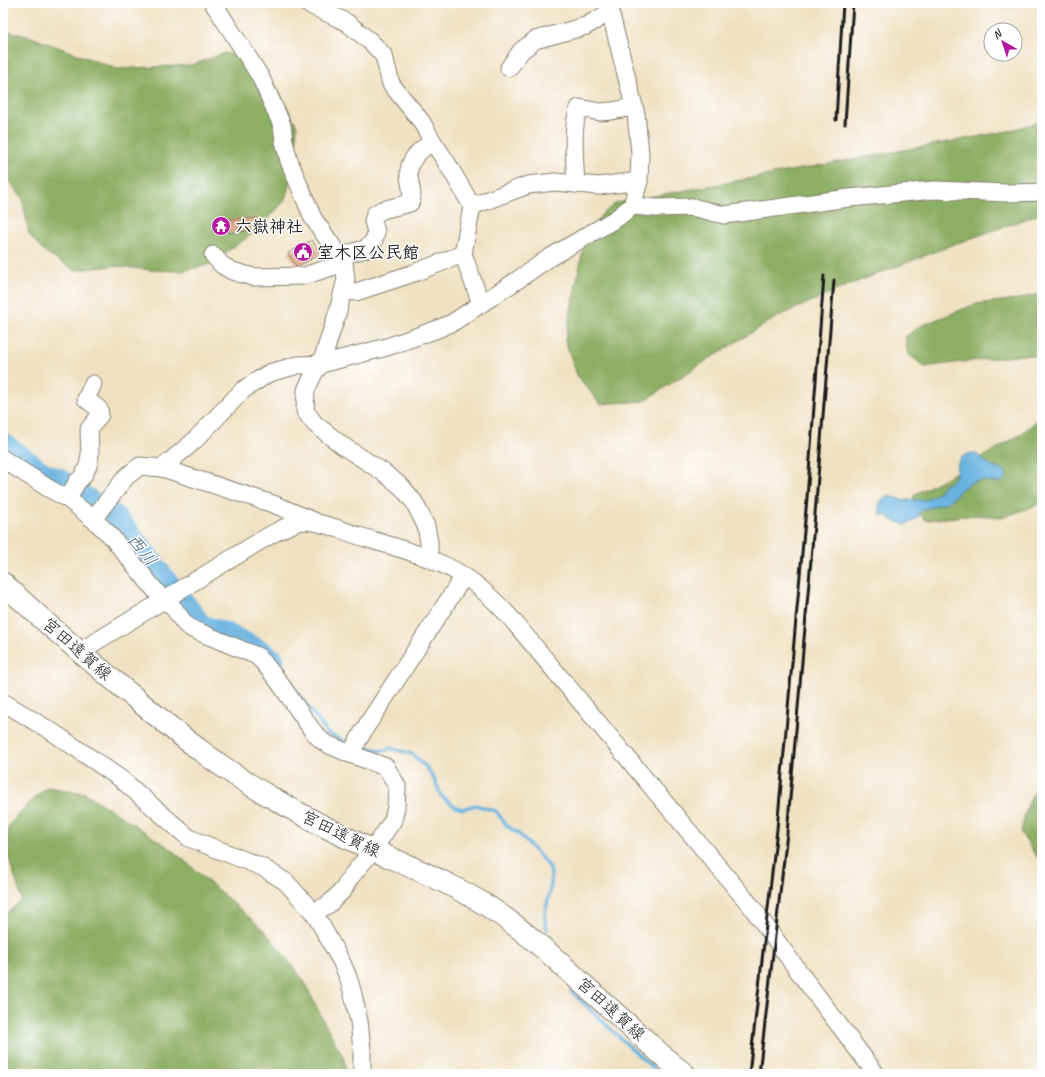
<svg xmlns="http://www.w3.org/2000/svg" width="1045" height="1077" viewBox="0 0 1045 1077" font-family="Caveat,'Klee One',sans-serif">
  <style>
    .forest { fill: #8caf63; stroke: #546640 }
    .water { fill: #67b3e0; stroke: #42687e }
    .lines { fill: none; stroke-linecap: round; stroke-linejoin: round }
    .stream { stroke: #67b3e0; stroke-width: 3.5 }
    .river { stroke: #67b3e0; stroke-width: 21 }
    .building { fill: #d59566 }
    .minor-casing { stroke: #867e6f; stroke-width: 19 }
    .major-casing { stroke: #867e6f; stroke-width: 23 }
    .minor { stroke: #fff; stroke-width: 17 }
    .major { stroke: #fff; stroke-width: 21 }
    .rail { stroke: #1c1c1c; stroke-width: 3 }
    .labels { text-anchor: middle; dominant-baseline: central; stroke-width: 3; stroke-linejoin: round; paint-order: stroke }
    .poi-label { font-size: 17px; font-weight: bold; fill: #1c1c1c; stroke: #fff; text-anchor: start }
    .street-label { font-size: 17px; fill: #1c1c1c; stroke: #fff }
    .water-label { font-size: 18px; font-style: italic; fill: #3e6074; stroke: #fff }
  </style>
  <rect width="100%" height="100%" fill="#fff"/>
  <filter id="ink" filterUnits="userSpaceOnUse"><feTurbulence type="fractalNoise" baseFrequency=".025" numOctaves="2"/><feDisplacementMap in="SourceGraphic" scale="8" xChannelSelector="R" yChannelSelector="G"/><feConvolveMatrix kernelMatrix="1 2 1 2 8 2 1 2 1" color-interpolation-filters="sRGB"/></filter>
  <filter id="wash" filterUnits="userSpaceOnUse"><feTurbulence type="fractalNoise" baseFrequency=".012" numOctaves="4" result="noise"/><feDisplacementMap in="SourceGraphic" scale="16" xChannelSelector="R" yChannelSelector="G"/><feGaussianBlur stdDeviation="0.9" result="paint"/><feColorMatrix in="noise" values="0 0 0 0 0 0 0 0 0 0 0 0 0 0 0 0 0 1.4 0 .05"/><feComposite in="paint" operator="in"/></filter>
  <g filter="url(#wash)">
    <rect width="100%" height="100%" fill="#f0e1c2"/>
    <g class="forest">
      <polygon points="3,30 31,37 117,69 192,65 225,53 243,57 277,88 297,126 295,166 284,202 252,234 208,265 181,271 151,270 115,266 75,270 44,252 29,234 22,197 7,179 3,176"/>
      <polygon points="1042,121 1042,213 955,244 846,286 777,317 707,360 644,401 600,404 577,375 565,340 584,244 601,215 616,203 1008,131"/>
      <polygon points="1042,293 1042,357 1024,355 962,362 925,367 908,354 905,337 920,326 976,304 1018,299"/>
      <polygon points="1042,416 1042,503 1004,517 976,515 926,520 913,508 914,495 962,469 1020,435"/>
      <path d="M 1042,783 L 1042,862 L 1036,856 L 1021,833 C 1025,814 1027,798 1042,783 Z"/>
      <polygon points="47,787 85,793 171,849 266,932 304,981 324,1022 344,1058 346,1074 3,1074 3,917 22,900 6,849 9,826 21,811"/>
    </g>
    <path class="water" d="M 975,453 C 982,457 986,464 994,467 C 997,469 1000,469 1004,470 L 1007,475 L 1006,478 L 1002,482 L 990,482 L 983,480 L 970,483 L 962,489 L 948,502 L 922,510 L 918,515 L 918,518 L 905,525 L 890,519 L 887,516 L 880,515 C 879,503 878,502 888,495 L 902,500 L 925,500 L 938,493 L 944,485 L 949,483 L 956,476 C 955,464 960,453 975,453 Z"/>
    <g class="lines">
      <g class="stream">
        <polyline points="274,660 328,734 351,744"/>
        <path d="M 361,746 L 383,751 L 390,748 L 412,754 L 427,768 L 436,783 L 441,796 L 456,807 L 463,809 L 475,805 L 496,811 L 507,826 L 519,834 L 548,865 C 556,880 547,898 545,914 C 544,919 546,924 547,929"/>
        <polyline points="571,991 603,1022 659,1074"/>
      </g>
      <polyline class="river" points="3,443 46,474 58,478 93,502 111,512 120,521 202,625 226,633 262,651 274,660"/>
    </g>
    <g id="blocks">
      <g class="building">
        <polygon points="241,218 241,219 257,218 257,230 229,233 229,219"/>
        <polygon points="312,240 320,254 298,266 296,266 288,253"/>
      </g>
    </g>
  </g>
  <g filter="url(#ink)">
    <use href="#blocks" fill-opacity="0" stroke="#867e6f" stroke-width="1"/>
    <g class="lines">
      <g class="minor-casing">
        <g id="minor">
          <polyline points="213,3 219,12 260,76 282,125 284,141 289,161 313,218 344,263 346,279 338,311 321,364 314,373 306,390 305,411 315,424 343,446 383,472 402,487 414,502 426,526 429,542 429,558"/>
          <polyline points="306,3 346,22 371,42 384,56 391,84 421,121 433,142 447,163 472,206 463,254 479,298 482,303"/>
          <polyline points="509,68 521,51 535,40 586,26 610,12"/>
          <path d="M 576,184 C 575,164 571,126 579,108 L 600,112 L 611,111 L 634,107"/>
          <polyline points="472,206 528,185 555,182 599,186 639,181"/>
          <polyline points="632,206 656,208 692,207 724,215 849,198 934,190 1007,193 1042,192"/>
          <polyline points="213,255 222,265 232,271 253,277 304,276 344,263"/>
          <path d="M 340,256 L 365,249 L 374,241 L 376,232 L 373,221 L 375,214 L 382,210 L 410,203 C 413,198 412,194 411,188 C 410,182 408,175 409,170 C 411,157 422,148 433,142"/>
          <polyline points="343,291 356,292 414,273 463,254"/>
          <polyline points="3,459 48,488 68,499 93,519 110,535 163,600 172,606 185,624 192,629 257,656 264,663 279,682 312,730 321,740 327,744 350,754"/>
          <polyline points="162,468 193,442 243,390 269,373 298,365 321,364 387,347 435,330 452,323 516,281 549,258 617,218 632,206 639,181 640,153 636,114 608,3"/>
          <polyline points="68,499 77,482 83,476 88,466 90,454 89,429 100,415 99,409 86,399 93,384"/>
          <polyline points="93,519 126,477 140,466 162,468 273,504 314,521"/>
          <path d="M 79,652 C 131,620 182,589 234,557 C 249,548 288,522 304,521 C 319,521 345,531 359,536 C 395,547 432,556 464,576 C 481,587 495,601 509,616 L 751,906 L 802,976 L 876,1074"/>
          <polyline points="3,702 54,733 121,779 189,838 262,867 286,882 313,912 320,923 342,963 348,977 353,994 359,1021 362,1050 362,1074"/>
          <polyline points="313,912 328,905 344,889 349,879 373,850 393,820 396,807 397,786 386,767 350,754 367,725 464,576"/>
        </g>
      </g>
      <g class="major-casing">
        <path id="major" d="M 3,583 C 45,623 90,661 135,698 C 178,734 220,768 269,796 C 303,816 337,834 373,850 C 413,868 451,883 489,907 C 524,930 555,958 585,986 C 614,1012 643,1038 672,1064 L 685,1074"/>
      </g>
      <use href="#minor" class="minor"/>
      <use href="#major" class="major"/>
      <g class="rail">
        <polyline points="836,120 843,3"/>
        <polyline points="845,124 853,3"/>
        <polyline points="749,1074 777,829 807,498 824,276"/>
        <polyline points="759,1074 787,833 816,502 834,280"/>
      </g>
    </g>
  </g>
  <defs>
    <g id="temple-disc" transform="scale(1)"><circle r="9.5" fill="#b5179e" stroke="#fff"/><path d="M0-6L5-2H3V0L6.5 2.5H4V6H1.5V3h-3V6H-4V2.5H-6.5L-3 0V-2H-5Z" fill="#fff"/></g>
    <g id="civic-disc" transform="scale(1)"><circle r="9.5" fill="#b5179e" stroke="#fff"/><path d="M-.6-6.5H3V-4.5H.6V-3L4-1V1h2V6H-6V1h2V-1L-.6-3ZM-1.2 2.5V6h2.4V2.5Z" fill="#fff"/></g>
  </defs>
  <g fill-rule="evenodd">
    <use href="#temple-disc" x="221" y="226"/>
    <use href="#civic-disc" x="303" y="252"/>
  </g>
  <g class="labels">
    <g class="poi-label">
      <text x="235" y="226">六嶽神社</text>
      <text x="317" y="252">室木区公民館</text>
    </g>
    <g class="street-label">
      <text transform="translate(77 649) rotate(41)">宮田遠賀線</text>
      <text transform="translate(341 834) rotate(26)">宮田遠賀線</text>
      <text transform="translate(611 1009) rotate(42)">宮田遠賀線</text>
    </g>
    <g class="water-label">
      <text transform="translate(142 550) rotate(51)">西川</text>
    </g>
  </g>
  <rect width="1045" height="1077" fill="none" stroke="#fff" stroke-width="16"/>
  <g transform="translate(1003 42) rotate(321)"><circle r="19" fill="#ffffff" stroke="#a4a4a4"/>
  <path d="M0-3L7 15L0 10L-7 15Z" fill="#b5179e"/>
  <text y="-6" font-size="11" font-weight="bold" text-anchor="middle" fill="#1c1c1c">N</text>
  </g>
</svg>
